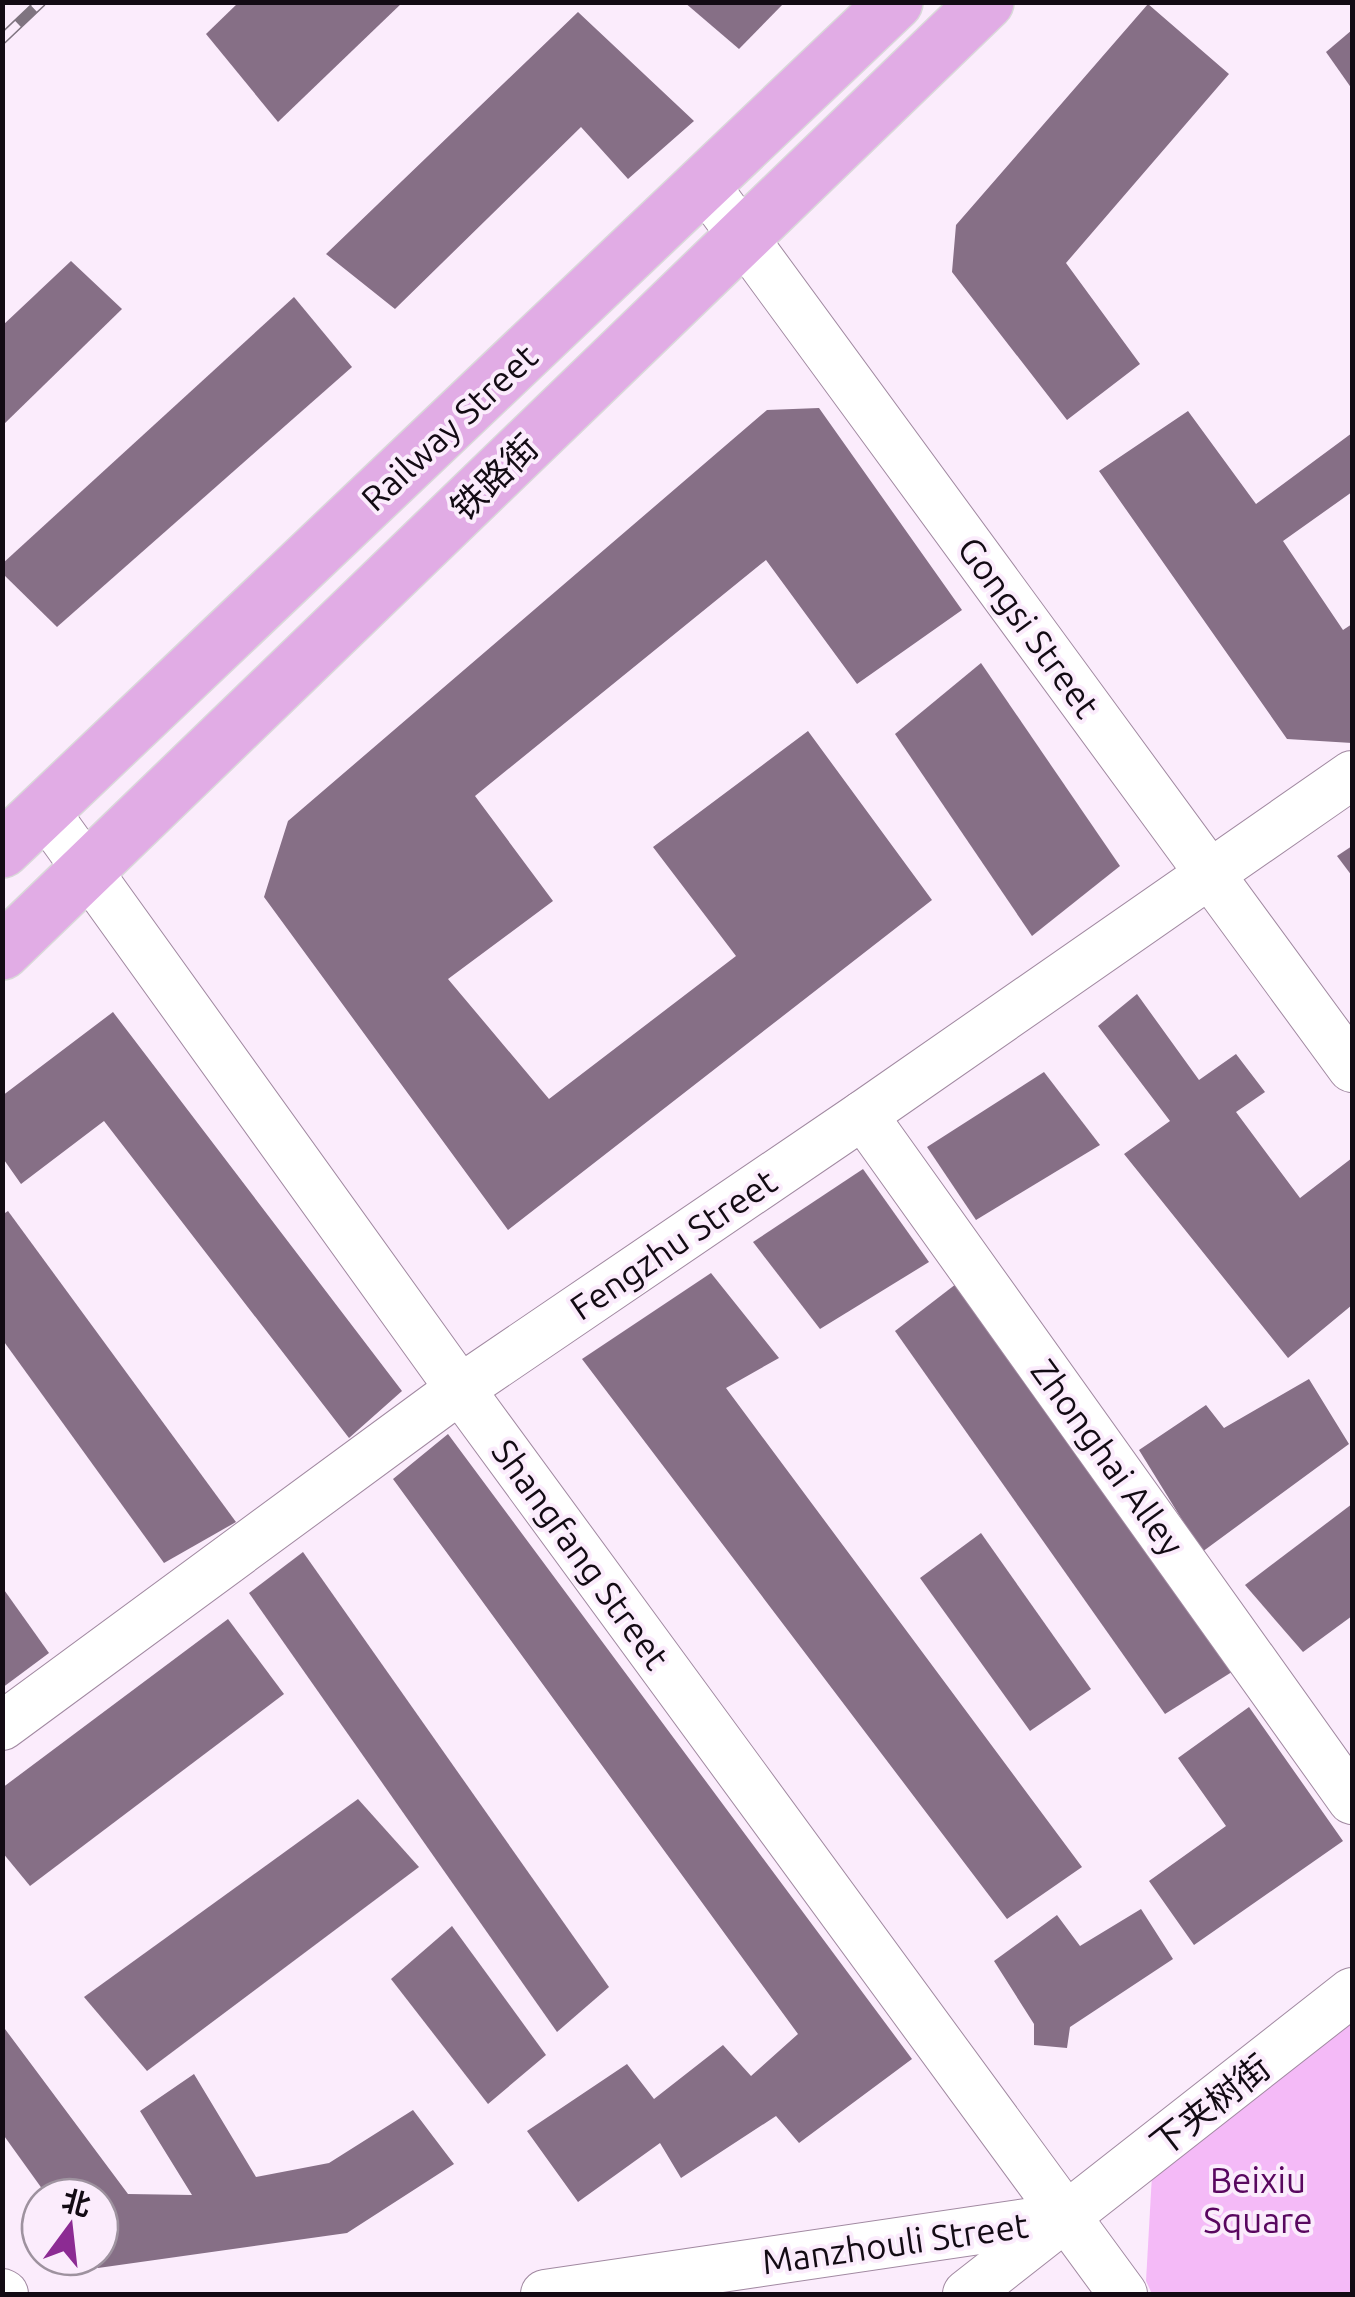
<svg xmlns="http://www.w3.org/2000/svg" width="1355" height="2297" viewBox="0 0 1355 2297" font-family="Ubuntu,'Noto Sans SC',sans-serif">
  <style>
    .green { fill: #f4baf7 }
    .building { fill: #866f86 }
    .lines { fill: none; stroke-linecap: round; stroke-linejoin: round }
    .minor-casing { stroke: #a189a1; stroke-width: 50 }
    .major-casing { stroke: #d9d8d9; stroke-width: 58 }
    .minor { stroke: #fff; stroke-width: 48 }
    .major { stroke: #e1ace5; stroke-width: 55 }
    .rail-casing { stroke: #7f7480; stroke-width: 11 }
    .rail { stroke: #fbecfc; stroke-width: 8; stroke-dasharray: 22; stroke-linecap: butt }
    .labels { text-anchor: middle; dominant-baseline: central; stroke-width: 8; stroke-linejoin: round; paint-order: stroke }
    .street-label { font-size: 35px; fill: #130b14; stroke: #fbecfc }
    .park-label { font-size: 35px; fill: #59075f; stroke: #fbecfc }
  </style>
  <rect width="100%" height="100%" fill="#fbecfc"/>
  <polygon class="green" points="1352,2020 1352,2294 1152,2294 1146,2281 1152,2175"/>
  <g class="building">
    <polygon points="239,2 403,2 278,122 206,34"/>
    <polygon points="684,2 785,2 739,49"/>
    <polygon points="1148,4 1229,74 1066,263 1140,364 1067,420 952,272 956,225"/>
    <polygon points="578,12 694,121 628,179 581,127 395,309 326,254"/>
    <polygon points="1352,30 1352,89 1326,52"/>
    <polygon points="71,261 122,309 2,426 2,326"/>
    <polygon points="294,297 352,367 57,627 2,573 2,564"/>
    <polygon points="819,408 962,610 857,684 766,560 475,796 553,901 448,979 549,1099 736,956 653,847 808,731 932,900 508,1230 264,897 288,821 767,410"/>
    <polygon points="1188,411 1256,504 1352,433 1352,492 1283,541 1343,630 1352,624 1352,743 1287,739 1099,471"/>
    <polygon points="981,663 1120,866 1032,936 895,734"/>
    <polygon points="1352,846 1352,876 1337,856"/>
    <polygon points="1137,994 1199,1080 1236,1054 1265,1092 1236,1112 1300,1198 1352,1158 1352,1305 1288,1358 1124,1154 1170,1121 1098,1026"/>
    <polygon points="113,1012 402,1391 349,1438 104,1121 21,1184 2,1157 2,1096"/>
    <polygon points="1044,1072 1100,1145 976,1220 927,1147"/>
    <polygon points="863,1169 929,1262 820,1329 753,1242"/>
    <polygon points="8,1211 236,1522 164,1563 2,1339 2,1215"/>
    <polygon points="711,1273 779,1358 726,1388 1082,1867 1007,1919 582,1359"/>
    <polygon points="956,1284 1235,1670 1165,1714 895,1331"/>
    <polygon points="1309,1379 1349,1444 1202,1552 1139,1450 1206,1405 1224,1428"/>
    <polygon points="448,1434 912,2059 799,2143 776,2116 681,2178 660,2143 578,2202 527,2131 627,2064 654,2099 723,2045 751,2076 798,2034 393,1479"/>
    <polygon points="1352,1504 1352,1616 1303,1652 1245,1585"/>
    <polygon points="981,1533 1091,1689 1030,1731 920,1578"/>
    <polygon points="303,1552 609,1987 557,2032 249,1593"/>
    <polygon points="2,1587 49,1653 2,1688"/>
    <polygon points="228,1619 284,1694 30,1886 2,1852 2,1788"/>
    <polygon points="1249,1707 1343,1841 1194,1945 1149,1881 1226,1826 1178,1758"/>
    <polygon points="358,1799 419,1867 147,2071 84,1997"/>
    <polygon points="1141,1909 1173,1959 1070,2027 1067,2048 1034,2045 1034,2024 994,1961 1057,1915 1080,1946"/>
    <polygon points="452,1926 546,2055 488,2104 391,1979"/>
    <polygon points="2,2025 128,2194 192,2195 140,2111 194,2074 256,2177 329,2163 413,2110 454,2164 347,2233 98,2268 90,2257 100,2257 100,2197 48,2197 2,2133"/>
  </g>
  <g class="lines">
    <g class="minor-casing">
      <g id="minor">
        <polyline points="705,185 1352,1068"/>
        <polyline points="44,810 460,1389 1123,2294"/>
        <polyline points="863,1115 1352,1800"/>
        <polyline points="2,1726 460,1389 863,1115 1352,775"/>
        <polyline points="2,2293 4,2294"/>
        <polyline points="545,2294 1067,2217"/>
        <polyline points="967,2294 1352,1992"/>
      </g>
    </g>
    <g class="major-casing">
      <g id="major">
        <polyline points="2,850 895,2"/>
        <polyline points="2,952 986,2"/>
      </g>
    </g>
    <use href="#minor" class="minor"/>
    <use href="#major" class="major"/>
    <g class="rail-casing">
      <polyline id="rail" points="2,39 41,2"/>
    </g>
    <use href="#rail" class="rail"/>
  </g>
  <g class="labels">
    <g class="street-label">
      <text transform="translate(449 427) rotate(-43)">Railway Street</text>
      <text transform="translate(494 477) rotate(-44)">铁路街</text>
      <text transform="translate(1029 627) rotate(54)">Gongsi Street</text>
      <text transform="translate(673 1244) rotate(-34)">Fengzhu Street</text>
      <text transform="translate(1108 1457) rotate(54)">Zhonghai Alley</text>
      <text transform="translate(581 1554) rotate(54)">Shangfang Street</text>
      <text transform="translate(1210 2105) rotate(-38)">下夹树街</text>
      <text transform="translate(895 2243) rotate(-8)">Manzhouli Street</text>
    </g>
    <g class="park-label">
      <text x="1258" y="2180">Beixiu<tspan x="1258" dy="40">Square</tspan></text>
    </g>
  </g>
  <rect width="1355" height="2297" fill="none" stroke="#130b14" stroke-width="10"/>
  <g transform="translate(70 2227) rotate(15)"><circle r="48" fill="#fbecfc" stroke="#9e929f" stroke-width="2.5"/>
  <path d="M0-8L18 38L0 25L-18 38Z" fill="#8c2b93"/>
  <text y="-15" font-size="28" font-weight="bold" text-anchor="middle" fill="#130b14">北</text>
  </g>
</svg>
